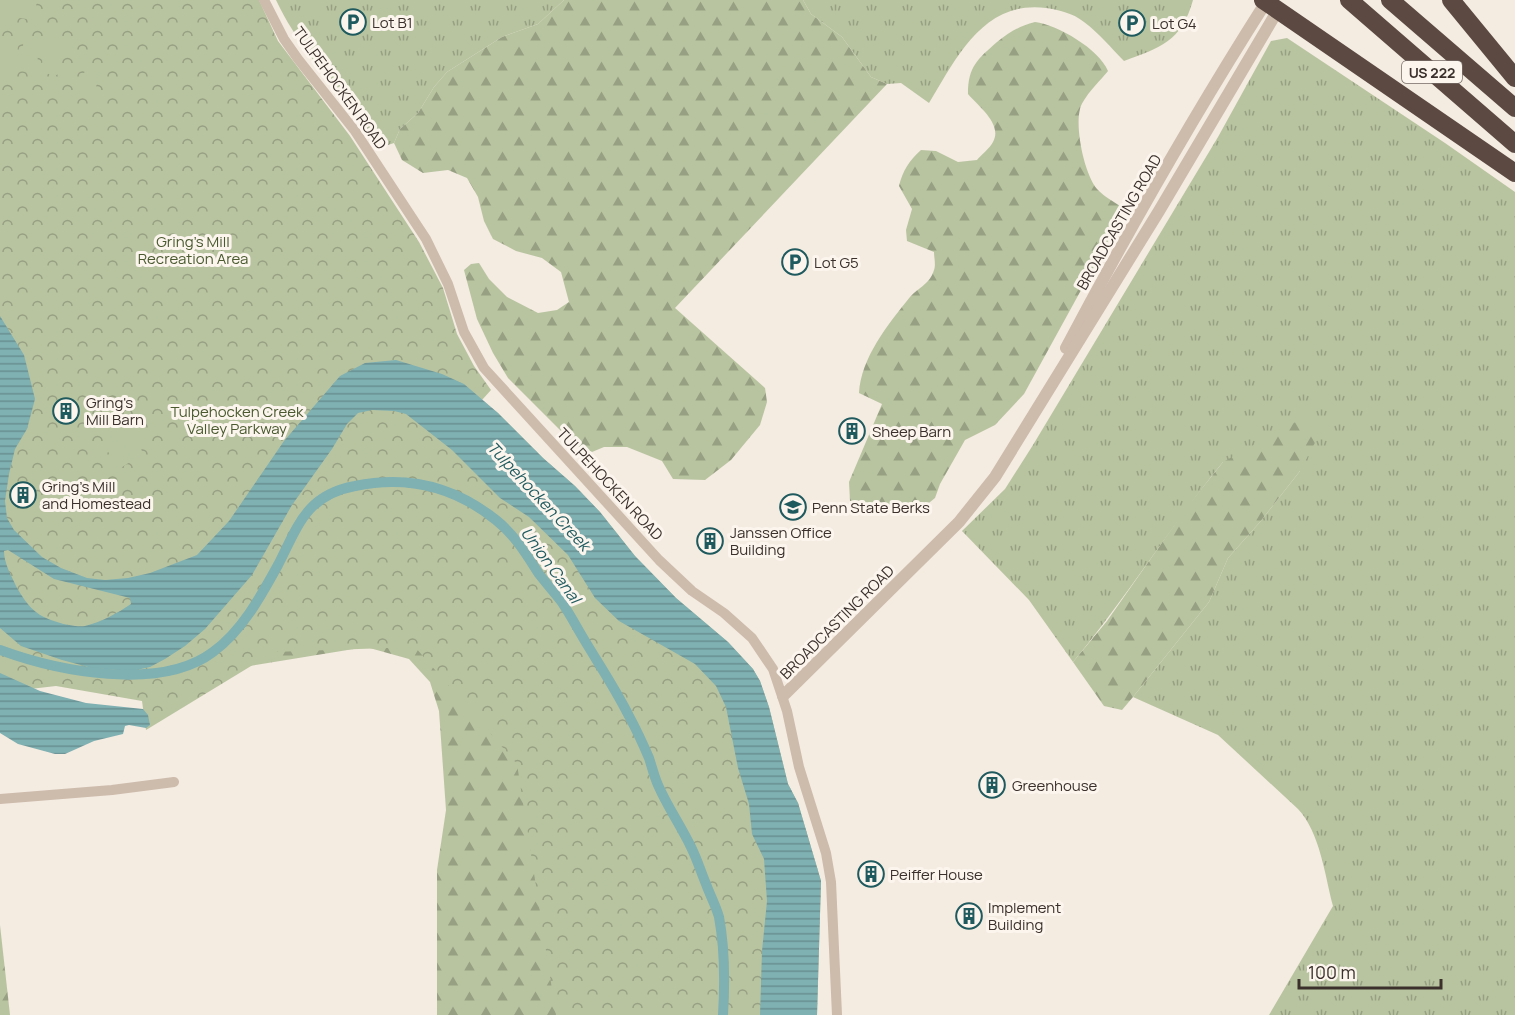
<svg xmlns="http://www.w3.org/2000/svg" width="1515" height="1015" viewBox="0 0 1515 1015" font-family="Manrope,sans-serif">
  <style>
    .grass { fill: url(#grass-tufts) }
    .forest { fill: url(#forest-firs) }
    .park { fill: url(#park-crowns) }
    .garden { fill: #b8c4a0 }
    .water { fill: url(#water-rules); fill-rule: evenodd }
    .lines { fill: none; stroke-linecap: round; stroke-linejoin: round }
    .canal { stroke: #7fb0b2; stroke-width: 10 }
    .minor { stroke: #cdbbac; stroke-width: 10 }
    .tertiary { stroke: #cdbbac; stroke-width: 12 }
    .motorway { stroke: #5c4a42; stroke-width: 18 }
    .labels { text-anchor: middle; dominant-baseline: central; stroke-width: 6; stroke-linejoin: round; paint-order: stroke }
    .shield { fill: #fbf5ee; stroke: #756b66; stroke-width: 1.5 }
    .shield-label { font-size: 14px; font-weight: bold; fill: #3b302b }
    .poi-label { font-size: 15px; fill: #3b302b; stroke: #fbf5ee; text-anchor: start }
    .street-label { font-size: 15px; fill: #3b302b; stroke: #fbf5ee }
    .park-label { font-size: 15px; fill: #4a5a2e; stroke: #fbf5ee }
    .water-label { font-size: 16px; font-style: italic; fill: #1f5a5e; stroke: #fbf5ee }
  </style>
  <defs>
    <pattern id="grass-tufts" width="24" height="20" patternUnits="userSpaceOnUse" patternTransform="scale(1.5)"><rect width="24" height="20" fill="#b8c4a0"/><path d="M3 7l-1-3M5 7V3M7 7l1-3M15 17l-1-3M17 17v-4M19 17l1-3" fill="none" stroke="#97a083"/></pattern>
    <pattern id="forest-firs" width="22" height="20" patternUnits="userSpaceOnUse" patternTransform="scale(1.5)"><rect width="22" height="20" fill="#b8c4a0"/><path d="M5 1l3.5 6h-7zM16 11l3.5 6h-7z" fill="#97a083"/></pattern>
    <pattern id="park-crowns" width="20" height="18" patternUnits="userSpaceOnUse" patternTransform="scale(1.5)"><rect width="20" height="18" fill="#b8c4a0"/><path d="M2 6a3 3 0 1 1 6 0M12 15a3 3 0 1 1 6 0" fill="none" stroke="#97a083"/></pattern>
    <pattern id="water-rules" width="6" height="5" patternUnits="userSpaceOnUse" patternTransform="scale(1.5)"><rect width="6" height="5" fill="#7fb0b2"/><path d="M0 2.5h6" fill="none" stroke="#699091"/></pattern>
  </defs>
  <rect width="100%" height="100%" fill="#f4ebe1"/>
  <g class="grass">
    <path d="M 276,0 L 564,0 L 538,24 L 502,37 L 447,72 L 434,87 L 418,113 L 400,129 L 394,143 L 379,148 C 370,134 361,119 350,106 C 322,71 296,42 276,0 Z"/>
    <path d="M 803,0 L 1193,0 C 1182,41 1160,48 1124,61 C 1111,48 1099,33 1084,22 C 1073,13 1059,10 1046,8 C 983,0 956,59 929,103 L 901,83 L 887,84 L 871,77 L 842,37 L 811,14 Z"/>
    <path d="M 1287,38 L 1445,143 L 1515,192 L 1515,1015 L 1269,1015 L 1333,906 C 1325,876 1320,832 1298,809 L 1218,735 L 1133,697 L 1209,602 L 1228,558 L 1260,522 L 1300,471 L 1223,462 C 1170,527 1126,598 1073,662 L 1029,600 L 962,531 L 1005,489 L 1033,445 L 1218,137 L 1271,41 Z"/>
  </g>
  <g class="forest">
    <polygon points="564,0 803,0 811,14 842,37 871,77 887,84 675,308 765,388 767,402 760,425 731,460 705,480 673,479 662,461 627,447 604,447 592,452 576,446 508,378 493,353 477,319 464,270 471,264 479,263 489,279 507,297 538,313 557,310 569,302 561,272 542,258 516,251 493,239 484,221 478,197 467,178 448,170 423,173 402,160 394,143 400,129 418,113 434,87 447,72 502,37 538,24"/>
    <path d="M 1035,22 C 1058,25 1099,49 1108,71 C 1100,81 1083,97 1080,109 C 1075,128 1084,173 1097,189 C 1104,197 1115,202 1123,208 L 1119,221 L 1024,394 L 995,425 L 965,440 L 940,484 L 935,498 L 919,511 L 900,510 L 888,506 C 872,514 865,507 850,501 L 849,482 L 882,404 L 859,393 C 861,358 888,324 910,297 C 919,287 930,284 934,270 C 936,265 934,257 934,252 L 907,241 L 906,230 L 912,209 L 899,186 C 903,170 909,161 921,150 L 936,151 L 958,162 L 977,160 C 981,155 990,148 993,142 C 1003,124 978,106 968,94 C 968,66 978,59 997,42 C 1010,32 1019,26 1035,22 Z"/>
    <polygon points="1301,419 1316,423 1319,435 1300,471 1260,522 1228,558 1209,602 1133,697 1122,710 1104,706 1073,662 1107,621 1187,507 1223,462"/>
    <polygon points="292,505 760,1015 437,1015 437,870 446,810 439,711 430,682 409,659 366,647 243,667"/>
    <polygon points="0,925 10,1015 0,1015"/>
  </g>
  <polygon class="park" points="0,0 259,0 278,41 350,136 419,242 443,288 457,334 474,366 491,390 482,400 498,413 543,458 575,486 600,512 635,556 676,598 728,642 753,669 760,681 769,707 788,784 798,803 821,881 817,1015 556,1015 517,764 415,647 274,652 146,730 142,701 56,686 4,692 0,715"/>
  <g class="garden">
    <polygon points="0,0 16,0 14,17 0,16"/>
    <polygon points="21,0 37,0 34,20 19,18"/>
    <polygon points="4,35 19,37 15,70 0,69"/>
    <polygon points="24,38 40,39 36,73 20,71"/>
    <polygon points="45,40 61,42 57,75 41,73"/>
    <polygon points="85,66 99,68 95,95 82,93"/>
    <polygon points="130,432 144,454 133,460 119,438"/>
    <polygon points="116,440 130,462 119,469 105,447"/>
  </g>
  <g class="water">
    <path d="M 0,316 L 24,355 L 35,399 L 27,429 L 15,449 L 9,474 L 5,501 L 7,518 L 14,530 L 42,557 L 61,568 L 87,578 L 105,580 L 128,578 L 150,573 L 197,555 L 229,521 L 284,441 L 340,376 L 365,363 L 396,360 L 442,374 L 464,384 L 498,413 L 543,458 L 575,486 L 600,512 L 635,556 L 676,598 L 728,642 L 753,669 L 760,681 L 769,707 L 788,784 L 798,803 L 821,881 L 817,1015 L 760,1015 L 762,951 L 767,901 L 764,859 L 752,834 L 749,804 L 738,768 L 726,707 L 716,686 L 695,664 L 619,621 L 595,598 L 568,555 L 529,517 L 500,498 L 452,450 L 406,414 L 394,411 L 372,410 L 358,413 L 347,424 L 332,449 L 292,505 L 252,575 L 205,629 L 185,646 L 165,659 L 150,667 L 132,671 L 92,668 L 62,660 L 21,646 L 0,628 ZM 8,550 L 54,579 L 130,598 L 131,604 C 118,613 101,622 85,626 C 73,628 45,620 36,612 C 28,606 21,595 16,586 C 11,575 4,563 4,551 Z"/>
    <polygon points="0,673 40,691 86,703 143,709 148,715 150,725 146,728 129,725 125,726 123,734 94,741 65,754 55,754 18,744 0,733"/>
  </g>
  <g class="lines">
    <path class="canal" d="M 0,650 C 57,671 160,692 213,652 C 242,631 261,596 278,565 C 298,526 306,495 355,486 C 407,475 455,487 496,520 C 515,535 526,554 539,574 C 546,583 554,592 561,601 C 570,614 577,628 585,641 C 600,666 616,690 629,716 C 636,729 643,744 649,758 C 652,767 654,776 658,785 C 667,806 681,826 691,847 C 697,859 701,872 706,884 C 710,895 716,906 719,917 C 725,949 725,982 723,1015"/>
    <g class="minor">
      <polyline points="264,0 284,39 298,59 355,131 426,239 448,284 464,332 484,368 659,560 692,591 724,613 752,638 773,669 787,711 799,767 826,853 831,882 837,1015"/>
      <polyline points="0,799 112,790 174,782"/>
    </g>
    <g class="tertiary">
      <path d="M 1066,348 C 1128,231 1194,115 1266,2"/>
      <polyline points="783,696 959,522 995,477 1159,211 1278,10"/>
    </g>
    <g class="motorway">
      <polyline points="1263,0 1515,173"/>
      <polyline points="1349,0 1515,144"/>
      <polyline points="1390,0 1515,108"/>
      <polyline points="1451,0 1515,78"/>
    </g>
  </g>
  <defs>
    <g id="parking-ring" transform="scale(1.35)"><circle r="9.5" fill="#fbf5ee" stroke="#1f5a5e" stroke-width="1.5"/><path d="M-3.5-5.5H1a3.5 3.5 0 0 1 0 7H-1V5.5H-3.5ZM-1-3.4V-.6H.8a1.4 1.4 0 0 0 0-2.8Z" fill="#1f5a5e"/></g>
    <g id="building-ring" transform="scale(1.35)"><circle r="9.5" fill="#fbf5ee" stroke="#1f5a5e" stroke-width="1.5"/><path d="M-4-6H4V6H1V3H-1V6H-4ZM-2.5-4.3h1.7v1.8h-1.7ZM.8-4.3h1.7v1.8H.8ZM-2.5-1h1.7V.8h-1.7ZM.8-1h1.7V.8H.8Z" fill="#1f5a5e"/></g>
    <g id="university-ring" transform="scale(1.35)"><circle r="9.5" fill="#fbf5ee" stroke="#1f5a5e" stroke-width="1.5"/><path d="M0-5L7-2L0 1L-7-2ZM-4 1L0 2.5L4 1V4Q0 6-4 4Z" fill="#1f5a5e"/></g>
  </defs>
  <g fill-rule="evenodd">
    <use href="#parking-ring" x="353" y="22"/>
    <use href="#parking-ring" x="1132" y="23"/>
    <use href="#parking-ring" x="795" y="262"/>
    <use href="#building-ring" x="66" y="411"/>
    <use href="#building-ring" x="852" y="431"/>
    <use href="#building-ring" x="23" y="495"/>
    <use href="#university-ring" x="793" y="507"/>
    <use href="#building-ring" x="710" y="541"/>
    <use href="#building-ring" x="992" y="785"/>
    <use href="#building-ring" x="871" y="874"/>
    <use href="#building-ring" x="969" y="916"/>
  </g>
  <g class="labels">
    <rect class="shield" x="1402" y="61" width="60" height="22" rx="4.5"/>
    <g class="shield-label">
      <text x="1432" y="72">US 222</text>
    </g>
    <g class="poi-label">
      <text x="372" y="22">Lot B1</text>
      <text x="1152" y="23">Lot G4</text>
      <text x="814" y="262">Lot G5</text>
      <text x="86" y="402">Gring's<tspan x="86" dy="17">Mill Barn</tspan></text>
      <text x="872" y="431">Sheep Barn</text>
      <text x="42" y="486">Gring's Mill<tspan x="42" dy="17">and Homestead</tspan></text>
      <text x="812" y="507">Penn State Berks</text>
      <text x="730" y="532">Janssen Office<tspan x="730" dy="17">Building</tspan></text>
      <text x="1012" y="785">Greenhouse</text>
      <text x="890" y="874">Peiffer House</text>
      <text x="988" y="907">Implement<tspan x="988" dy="17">Building</tspan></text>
    </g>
    <g class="street-label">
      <text transform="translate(340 88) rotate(54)">TULPEHOCKEN ROAD</text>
      <text transform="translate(1119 222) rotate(-60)">BROADCASTING ROAD</text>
      <text transform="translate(610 484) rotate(47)">TULPEHOCKEN ROAD</text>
      <text transform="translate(837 622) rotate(-45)">BROADCASTING ROAD</text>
    </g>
    <g class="park-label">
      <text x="193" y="241">Gring's Mill<tspan x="193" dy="17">Recreation Area</tspan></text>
      <text x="237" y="411">Tulpehocken Creek<tspan x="237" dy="17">Valley Parkway</tspan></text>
    </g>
    <g class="water-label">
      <text transform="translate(539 496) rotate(47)">Tulpehocken Creek</text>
      <text transform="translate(551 565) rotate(54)">Union Canal</text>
    </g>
  </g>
  <path d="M1299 979v9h142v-9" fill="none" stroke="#3b302b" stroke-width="3"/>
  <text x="1308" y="979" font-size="18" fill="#3b302b" stroke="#fbf5ee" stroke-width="4.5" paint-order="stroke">100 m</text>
</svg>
